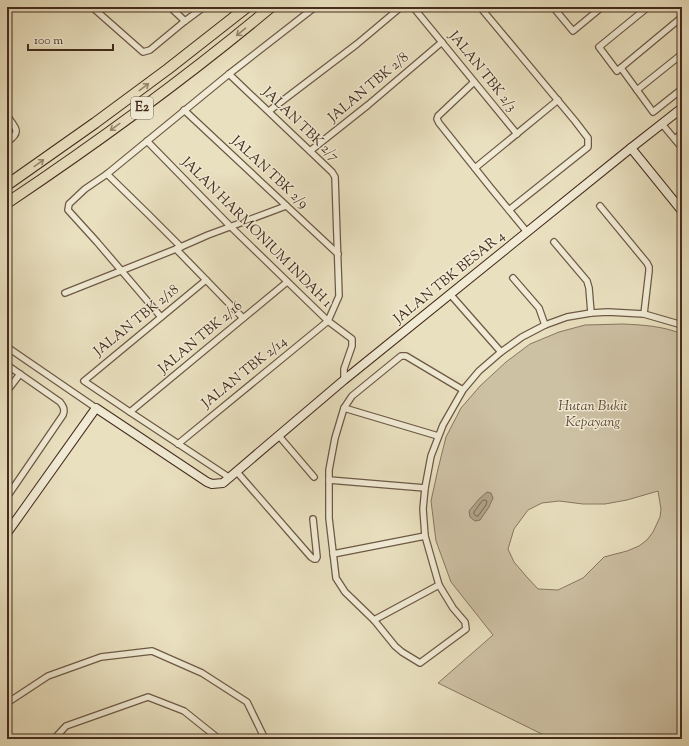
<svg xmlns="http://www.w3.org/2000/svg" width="689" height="746" viewBox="0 0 689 746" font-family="'Sorts Mill Goudy',serif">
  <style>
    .green { fill: #cdc1a4; stroke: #887661; fill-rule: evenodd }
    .water { fill: #b1a388; stroke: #85735e }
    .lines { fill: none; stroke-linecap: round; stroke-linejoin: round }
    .shore { stroke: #7a6853; stroke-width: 1 }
    .street-casing { stroke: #6d5946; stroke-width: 8 }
    .secondary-casing { stroke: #442c1e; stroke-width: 10 }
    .highway-casing { stroke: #442c1e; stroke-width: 12 }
    .street { stroke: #f1ebd5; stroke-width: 5.5 }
    .secondary { stroke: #f1ebd5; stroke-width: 8 }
    .highway { stroke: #e9e0bf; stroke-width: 10 }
    .oneway { stroke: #96866e }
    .labels { text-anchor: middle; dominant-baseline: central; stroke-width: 3; stroke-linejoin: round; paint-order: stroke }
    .shield { fill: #f1ebd5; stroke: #786555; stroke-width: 1 }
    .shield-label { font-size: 13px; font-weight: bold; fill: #442c1e }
    .street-label { font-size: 14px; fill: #442c1e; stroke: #f1ebd5 }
    .park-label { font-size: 14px; font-style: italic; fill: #5f4a39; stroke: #f1ebd5 }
  </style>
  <rect width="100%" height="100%" fill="#e9e0bf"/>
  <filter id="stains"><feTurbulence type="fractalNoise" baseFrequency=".005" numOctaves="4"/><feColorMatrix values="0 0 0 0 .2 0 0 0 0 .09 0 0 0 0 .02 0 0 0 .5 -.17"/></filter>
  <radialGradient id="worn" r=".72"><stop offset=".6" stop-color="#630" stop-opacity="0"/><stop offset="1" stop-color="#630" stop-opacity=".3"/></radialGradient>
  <path class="green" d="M 623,324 C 643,325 663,326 682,334 L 682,739 L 552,739 L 438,683 L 493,635 L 451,582 L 436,541 L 431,501 L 438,469 L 446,437 L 461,408 L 480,386 L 506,362 L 530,344 L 559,332 L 585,325 ZM 658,491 L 661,509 L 660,517 L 653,532 L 647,540 L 639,546 L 627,551 L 604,557 L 583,578 L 558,590 L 538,589 L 526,576 L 514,562 L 508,549 L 514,529 L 528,510 L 542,503 L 559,501 L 583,504 L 605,504 L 627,500 Z"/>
  <polygon class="water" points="487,492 491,493 493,498 489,507 480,520 475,521 470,517 469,511 479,499"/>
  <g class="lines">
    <polygon class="shore" points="485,500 487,501 486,505 478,516 476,516 474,514 474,512 482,501"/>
    <g class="street-casing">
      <g id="street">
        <polyline points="92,7 143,52 150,50 185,21 204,7"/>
        <polyline points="170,7 185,21"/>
        <polyline points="413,7 517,134"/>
        <polyline points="480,7 575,121 588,138 588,147 509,210"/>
        <polyline points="553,7 573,31 602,7"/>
        <polyline points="648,7 599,47 617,71 682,17"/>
        <polyline points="621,68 653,112 682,89"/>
        <polyline points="474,82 438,116 437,119 439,123 490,187 527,232"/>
        <polyline points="637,90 682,54"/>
        <polyline points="184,110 338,254"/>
        <polyline points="269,111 357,44 401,7"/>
        <path d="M 7,116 C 16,128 22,132 7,142"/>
        <polyline points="662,124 682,148"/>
        <polyline points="675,139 682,133"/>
        <polyline points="147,141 230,226 328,321 352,339 352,346 344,369 344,380"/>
        <polyline points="310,151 368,105 442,42"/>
        <polyline points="475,168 558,100"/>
        <polyline points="107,174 149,215 181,247"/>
        <polyline points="600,206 647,263 649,267 649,271 644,314"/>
        <polyline points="554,242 587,281 589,288 591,313"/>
        <polyline points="176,249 243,318"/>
        <polyline points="513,278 539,308 545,325"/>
        <polyline points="206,280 84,381 130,412 230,478"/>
        <polyline points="65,293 176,249 208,235 286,206"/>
        <polyline points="450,294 501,352"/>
        <polyline points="161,317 97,242 68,210 69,204 85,189 107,174 229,74 315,7"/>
        <polyline points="7,347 96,408"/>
        <path d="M 7,365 L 60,402 C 64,407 65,410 63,415 L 7,497"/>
        <polyline points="463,390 406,356 401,356 352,396 344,408 335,438 329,470 329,518 336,578 345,592 374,620 395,646 402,652 420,663 466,629 465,622 453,608 439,585 425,536 423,509 425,488 431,456 443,425 463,390 479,371 501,352 522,337 545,325 567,317 591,313 608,312 644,314 682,325"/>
        <polyline points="7,391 20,374"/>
        <polyline points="344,408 438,436"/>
        <polyline points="130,412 287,282"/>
        <polyline points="279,436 314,477"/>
        <polyline points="178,444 328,321 339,296 335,177 332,172 229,74"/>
        <polyline points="237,472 311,557 314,559 316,559 317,557 313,519"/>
        <polyline points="329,480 425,488"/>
        <polyline points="333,554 425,536"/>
        <polyline points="374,620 439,585"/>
        <polyline points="7,703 48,676 101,657 152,651 202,673 247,702 263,735 263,739"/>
        <polyline points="54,739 66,726 148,697 184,711 219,739"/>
      </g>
    </g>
    <g class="secondary-casing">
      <g id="secondary">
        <polyline points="631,148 682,211"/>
        <polyline points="7,533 96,408 207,482 212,484 223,483 344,380 631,148 682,108"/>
      </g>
    </g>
    <g class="highway-casing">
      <g id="highway">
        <polyline points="7,185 95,123 168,69 247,7"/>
        <path d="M 7,203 C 98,142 187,77 271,7"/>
      </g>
    </g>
    <use href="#street" class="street"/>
    <use href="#secondary" class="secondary"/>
    <use href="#highway" class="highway"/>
  </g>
  <defs><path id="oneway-shaft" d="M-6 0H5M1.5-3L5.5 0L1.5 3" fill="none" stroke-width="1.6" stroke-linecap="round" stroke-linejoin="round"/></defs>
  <g class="oneway">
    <use href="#oneway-shaft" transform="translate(241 32) rotate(141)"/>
    <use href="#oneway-shaft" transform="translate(144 87) rotate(-37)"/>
    <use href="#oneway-shaft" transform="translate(115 127) rotate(144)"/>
    <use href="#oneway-shaft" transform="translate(39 163) rotate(-36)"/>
  </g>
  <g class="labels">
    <rect class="shield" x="131" y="97" width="22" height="22" rx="3"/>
    <g class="shield-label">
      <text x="142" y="108">E2</text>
    </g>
    <g class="street-label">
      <text transform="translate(482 72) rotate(51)">JALAN TBK 2/3</text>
      <text transform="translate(369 88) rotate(-40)">JALAN TBK 2/8</text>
      <text transform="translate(300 125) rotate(44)">JALAN TBK 2/7</text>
      <text transform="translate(269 173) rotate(43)">JALAN TBK 2/9</text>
      <text transform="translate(256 233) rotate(45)">JALAN HARMONIUM INDAH 1</text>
      <text transform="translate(450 278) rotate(-39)">JALAN TBK BESAR 4</text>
      <text transform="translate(137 321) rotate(-39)">JALAN TBK 2/18</text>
      <text transform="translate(201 338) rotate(-40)">JALAN TBK 2/16</text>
      <text transform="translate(245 373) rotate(-39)">JALAN TBK 2/14</text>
    </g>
    <g class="park-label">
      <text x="593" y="407">Hutan Bukit<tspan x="593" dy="16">Kepayang</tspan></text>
    </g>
  </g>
  <rect width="689" height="746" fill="none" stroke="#e9e0bf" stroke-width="24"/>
  <rect x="8" y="8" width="673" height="730" fill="none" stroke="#442c1e" stroke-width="2"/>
  <rect x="12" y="12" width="665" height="722" fill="none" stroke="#442c1e"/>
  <path d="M28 44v6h85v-6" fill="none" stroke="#442c1e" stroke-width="2"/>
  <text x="34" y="44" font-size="12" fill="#442c1e" stroke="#f1ebd5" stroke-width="3" paint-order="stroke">100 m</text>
  <rect width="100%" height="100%" filter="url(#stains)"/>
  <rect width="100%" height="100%" fill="url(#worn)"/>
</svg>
